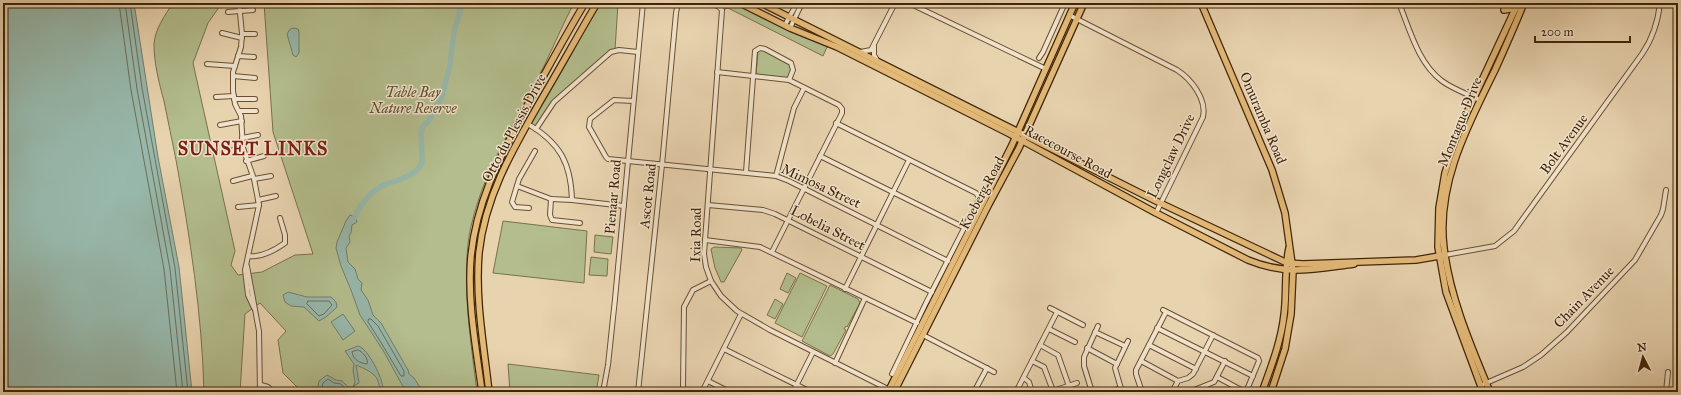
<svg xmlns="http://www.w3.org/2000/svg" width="1681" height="395" viewBox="0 0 1681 395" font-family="'IM FELL Great Primer',serif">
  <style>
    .green { fill: #b3bd8d; stroke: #7a714b }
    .water { fill: #97b8ab; stroke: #747d6a }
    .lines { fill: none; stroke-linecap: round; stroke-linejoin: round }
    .shore { stroke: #6c6e5a; stroke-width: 1 }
    .river { stroke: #97b8ab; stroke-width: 5.5 }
    .minor-casing { stroke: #6a5032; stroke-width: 6 }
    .major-casing { stroke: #402509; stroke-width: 8 }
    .minor { stroke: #f0e2cb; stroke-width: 4 }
    .major { stroke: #e4ba78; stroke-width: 5.5 }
    .labels { text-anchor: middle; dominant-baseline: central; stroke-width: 3; stroke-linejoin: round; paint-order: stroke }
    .park-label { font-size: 14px; font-style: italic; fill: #5d4b2a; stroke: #f0e2cb }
    .street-label { font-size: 14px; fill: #402509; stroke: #f0e2cb }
    .district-label { font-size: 18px; font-weight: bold; letter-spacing: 1px; fill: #7a1f14; stroke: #f0e2cb }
  </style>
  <rect width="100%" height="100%" fill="#e8d3af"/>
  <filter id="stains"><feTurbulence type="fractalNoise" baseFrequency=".005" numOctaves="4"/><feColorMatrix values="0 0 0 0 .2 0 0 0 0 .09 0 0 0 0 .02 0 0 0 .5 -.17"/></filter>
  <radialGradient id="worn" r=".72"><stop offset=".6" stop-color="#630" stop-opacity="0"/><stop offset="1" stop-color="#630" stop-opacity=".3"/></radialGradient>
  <g class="green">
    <path d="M 173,3 L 222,3 L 208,23 L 193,63 L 235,251 L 231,265 L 238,275 L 262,272 L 295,255 L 313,254 L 273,132 L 264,3 L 574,3 C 563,24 554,45 544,66 C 520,114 490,159 475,211 C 472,222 469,233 468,244 C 463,294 471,343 477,392 L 302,392 L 283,373 L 278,340 L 286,331 L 260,303 L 245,314 L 240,392 L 204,392 C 202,314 190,237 176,160 C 172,140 168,121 164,101 C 159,83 154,63 154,44 C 155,29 165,15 173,3 Z"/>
    <polygon points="597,3 618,3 615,50 554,102 536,129 528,124"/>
    <polygon points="712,3 740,3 837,47 827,47 823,56 728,8 722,10"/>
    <polygon points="761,49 789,63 792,69 787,78 756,74 758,52"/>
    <polygon points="503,221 587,231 584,283 493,273"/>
    <polygon points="595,235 613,237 611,254 594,252"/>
    <polygon points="714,247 741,248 742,250 724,282 721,282 715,268 711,249"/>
    <polygon points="591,257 608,259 607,276 589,275"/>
    <polygon points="787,273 796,278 788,293 780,289"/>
    <polygon points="800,273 827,286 802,337 775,323"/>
    <polygon points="830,285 858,299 860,303 847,327 846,326 844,329 846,330 833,354 830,356 802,341"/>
    <polygon points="775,299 783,304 775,319 767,315"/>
    <polygon points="508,364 599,375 596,392 510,392"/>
  </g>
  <g class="water">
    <polygon points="3,3 134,3 158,157 179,267 192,392 3,392"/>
    <polygon points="294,28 298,29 299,32 299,53 296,57 293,55 287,34 290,29"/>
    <polygon points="350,215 355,217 357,222 352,225 351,233 349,236 350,242 346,248 348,262 355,269 358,279 362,283 361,290 368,300 373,315 381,323 408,370 409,374 414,378 423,392 406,392 384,352 360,315 351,290 341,266 336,248 337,242 346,221"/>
    <polygon points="288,292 307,297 331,297 336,302 337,307 326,317 319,321 304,307 291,306 285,302 283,295"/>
    <polygon points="343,314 355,331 343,340 331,322"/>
    <path d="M 358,346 C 368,348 383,379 383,389 L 381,389 C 378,385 379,381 376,377 C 371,371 363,368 356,365 L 359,383 L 355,385 L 351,392 L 317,392 L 319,381 L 327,375 L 336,380 L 342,381 L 348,387 L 353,387 L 355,382 L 353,370 L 354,364 L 345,351 Z"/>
  </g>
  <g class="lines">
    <g class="shore">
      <polyline points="119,3 131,90 164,269 177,392"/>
      <polyline points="125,3 137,89 170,269 183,392"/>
      <polyline points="130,3 142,88 175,268 188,392"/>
      <polygon points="308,301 329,301 332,305 324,314 319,316 307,304"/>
      <path d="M 369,319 L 371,319 L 378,326 L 404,371 L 404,376 L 401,376 C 390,358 380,340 368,322 Z"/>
      <path d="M 358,350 C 363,352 369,359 367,364 C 360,363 353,360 352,352 Z"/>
      <polyline points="321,392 323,383 328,379 334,383 341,384 348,392"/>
    </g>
    <path class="river" d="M 355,217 C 360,204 371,191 384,185 C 398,179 414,178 422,163 L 421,134 L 422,128 L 430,119 L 442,96 L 450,65 L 454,31 L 463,3"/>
    <g class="minor-casing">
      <g id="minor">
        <polyline points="239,3 242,34 241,47 233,72 233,91 235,104 241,116 243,148 254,179 259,205 245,270 248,295 254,308"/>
        <polyline points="712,3 719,7 722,10 704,254 706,267 711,281 721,296 737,311 770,330 890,390"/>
        <polyline points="909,3 1046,69"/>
        <path d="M 1399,3 C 1410,30 1418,63 1442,81 C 1453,89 1467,94 1480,100"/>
        <polyline points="228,12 253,10"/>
        <path d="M 1069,15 L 1177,70 C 1191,79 1207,99 1203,117 L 1156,213"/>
        <polyline points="785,25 797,3"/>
        <polyline points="790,28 802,3"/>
        <polyline points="222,33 242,38"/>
        <polyline points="242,34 255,34"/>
        <polyline points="874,46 874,55 877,60"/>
        <polyline points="860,52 871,50 895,3"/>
        <polyline points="238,56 254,57"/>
        <polyline points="1039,58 1043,52 1065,3"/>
        <polyline points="207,64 235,66"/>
        <polyline points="717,72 789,80 839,105 842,109 842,113 772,252"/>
        <polyline points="233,76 255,78"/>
        <polyline points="216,97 234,96"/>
        <polyline points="234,99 255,99"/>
        <polyline points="633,101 614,100 590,119 589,127 606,157 608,159 776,176 789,181 948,261"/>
        <polyline points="240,111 256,111"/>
        <polyline points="836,123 976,193 979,197 978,201 926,303 892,374"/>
        <path d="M 528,124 C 560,143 571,163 572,200 L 624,206"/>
        <polyline points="220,125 242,121"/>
        <polyline points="536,129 554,102 611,52 619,50 638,52"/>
        <polyline points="242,138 258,135"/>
        <polyline points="226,152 243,148"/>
        <polyline points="820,156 965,228"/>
        <polyline points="246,161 264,156"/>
        <polyline points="746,172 755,51 760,48 765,49 791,63 793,70 789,80"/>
        <polyline points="776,176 794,108 804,88"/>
        <polyline points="254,179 271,176"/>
        <polyline points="233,181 252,176"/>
        <polyline points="517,186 551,199 572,200"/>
        <polyline points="551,199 550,215 552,220 580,223"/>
        <polyline points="258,200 276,196"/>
        <polyline points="708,205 763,210 775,214 932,292"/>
        <polyline points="238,207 259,205"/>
        <polyline points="529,208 515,207 512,202 519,179 535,151"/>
        <polyline points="705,240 760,247 917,323"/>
        <path d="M 1445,255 L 1495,246 L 1514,231 L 1642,54 C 1653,38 1658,22 1660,3"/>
        <path d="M 248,256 C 261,258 275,250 285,243 L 285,235 L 280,218"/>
        <polyline points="247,266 259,331 260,392"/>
        <polyline points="845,289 909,160"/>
        <polyline points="1050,308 1083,325"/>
        <polyline points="1163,310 1258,358 1259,361 1246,392"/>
        <polyline points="1157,328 1253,376"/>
        <polyline points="1049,329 1075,342"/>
        <polyline points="1095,332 1125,346"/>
        <polyline points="923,335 994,372"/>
        <polyline points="1040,345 1058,355 1071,392"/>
        <polyline points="1149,345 1196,369"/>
        <polyline points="1087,348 1117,364"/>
        <polyline points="724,349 811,392"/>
        <polyline points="1032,361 1044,367 1053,391"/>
        <polyline points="1141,361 1178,381"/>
        <polyline points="835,363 865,298"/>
        <polyline points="1217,377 1245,392"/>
        <polyline points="1024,378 1029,382 1032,392"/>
        <polyline points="708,381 730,392"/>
        <polyline points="1484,384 1523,367 1541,355 1567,332 1635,260 1661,215 1663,209 1666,190"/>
        <polyline points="261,385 268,387 274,392"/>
        <polyline points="1206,386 1208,392"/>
        <polyline points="603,392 608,365 615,299 643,3"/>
        <polyline points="638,392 662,165 676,13 678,3"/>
        <polyline points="685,392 683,387 684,307 693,290 711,281"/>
        <polyline points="702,392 741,314"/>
        <polyline points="793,392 813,352"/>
        <polyline points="974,392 987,368"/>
        <polyline points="1016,392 1057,312"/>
        <polyline points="1050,392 1077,383"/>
        <polyline points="1092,392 1084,366 1084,357 1098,326"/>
        <polyline points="1109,392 1121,388"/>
        <polyline points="1122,392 1115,368 1128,341"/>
        <polyline points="1142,392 1136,374 1136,370 1166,312"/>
        <polyline points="1146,392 1152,390"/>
        <polyline points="1172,392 1178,381 1188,378 1193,374 1213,335"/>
        <polyline points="1189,392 1214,382 1225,361"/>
        <polyline points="1666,392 1668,372"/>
      </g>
    </g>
    <g class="major-casing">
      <g id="major">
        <path d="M 740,3 L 790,28 L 837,47 L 1008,133 L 1156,213 L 1248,260 C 1287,276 1314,269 1354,264"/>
        <polyline points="761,3 1160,203 1287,263 1303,264 1416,260 1445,255"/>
        <polyline points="1201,3 1272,170 1285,213 1293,271 1291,314 1285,349 1271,392"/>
        <polyline points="1504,10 1516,8"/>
        <path d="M 482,392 C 476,347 467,301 471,256 C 477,198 502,154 528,104 C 547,70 565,36 585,3"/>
        <path d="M 489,392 C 484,346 475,299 479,253 C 485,196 513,149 541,100 C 560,68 578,35 597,3"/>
        <polyline points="888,392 1012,145 1075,3"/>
        <polyline points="894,392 989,204 1019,148 1084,3"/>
        <path d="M 1262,392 C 1271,367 1281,342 1284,315 C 1287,293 1284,270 1289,248"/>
        <polyline points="1483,392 1446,292 1438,247 1439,208 1445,173 1458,132 1518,3"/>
        <path d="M 1490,392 C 1471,346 1450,298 1444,248 C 1436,184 1468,125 1495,70 C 1505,48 1515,25 1524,3"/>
      </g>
    </g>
    <use href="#minor" class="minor"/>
    <use href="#major" class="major"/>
  </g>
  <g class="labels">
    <g class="park-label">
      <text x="413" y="92">Table Bay<tspan x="413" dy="16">Nature Reserve</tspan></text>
    </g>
    <g class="street-label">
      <text transform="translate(1263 118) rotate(67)">Omuramba Road</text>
      <text transform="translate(1460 122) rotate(-68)">Montague Drive</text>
      <text transform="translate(514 128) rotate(-62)">Otto du Plessis Drive</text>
      <text transform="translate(1564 144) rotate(-54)">Bolt Avenue</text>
      <text transform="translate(1068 152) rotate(28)">Racecourse Road</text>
      <text transform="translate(1171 156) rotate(-64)">Longclaw Drive</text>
      <text transform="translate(821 186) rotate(25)">Mimosa Street</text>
      <text transform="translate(982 193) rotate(-62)">Koeberg Road</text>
      <text transform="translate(648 196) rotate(-84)">Ascot Road</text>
      <text transform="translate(613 197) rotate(-85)">Pienaar Road</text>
      <text transform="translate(828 228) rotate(27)">Lobelia Street</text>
      <text transform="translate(696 235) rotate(-89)">Ixia Road</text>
      <text transform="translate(1584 297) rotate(-46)">Chain Avenue</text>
    </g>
    <g class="district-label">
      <text x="253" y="149">SUNSET LINKS</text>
    </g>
  </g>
  <rect width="1681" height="395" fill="none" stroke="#e8d3af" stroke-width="16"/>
  <rect x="4" y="4" width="1673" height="387" fill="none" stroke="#402509" stroke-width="2"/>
  <rect x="8" y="8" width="1665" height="379" fill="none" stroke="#402509"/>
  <g transform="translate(1643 357) rotate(354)" stroke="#f0e2cb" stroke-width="3" paint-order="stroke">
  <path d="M0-3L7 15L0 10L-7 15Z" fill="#402509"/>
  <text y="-6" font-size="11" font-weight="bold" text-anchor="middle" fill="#402509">N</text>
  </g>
  <path d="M1535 36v6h95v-6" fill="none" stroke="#402509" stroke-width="2"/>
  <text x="1541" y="36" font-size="12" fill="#402509" stroke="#f0e2cb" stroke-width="3" paint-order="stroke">200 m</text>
  <rect width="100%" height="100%" filter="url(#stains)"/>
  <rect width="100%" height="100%" fill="url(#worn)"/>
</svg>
